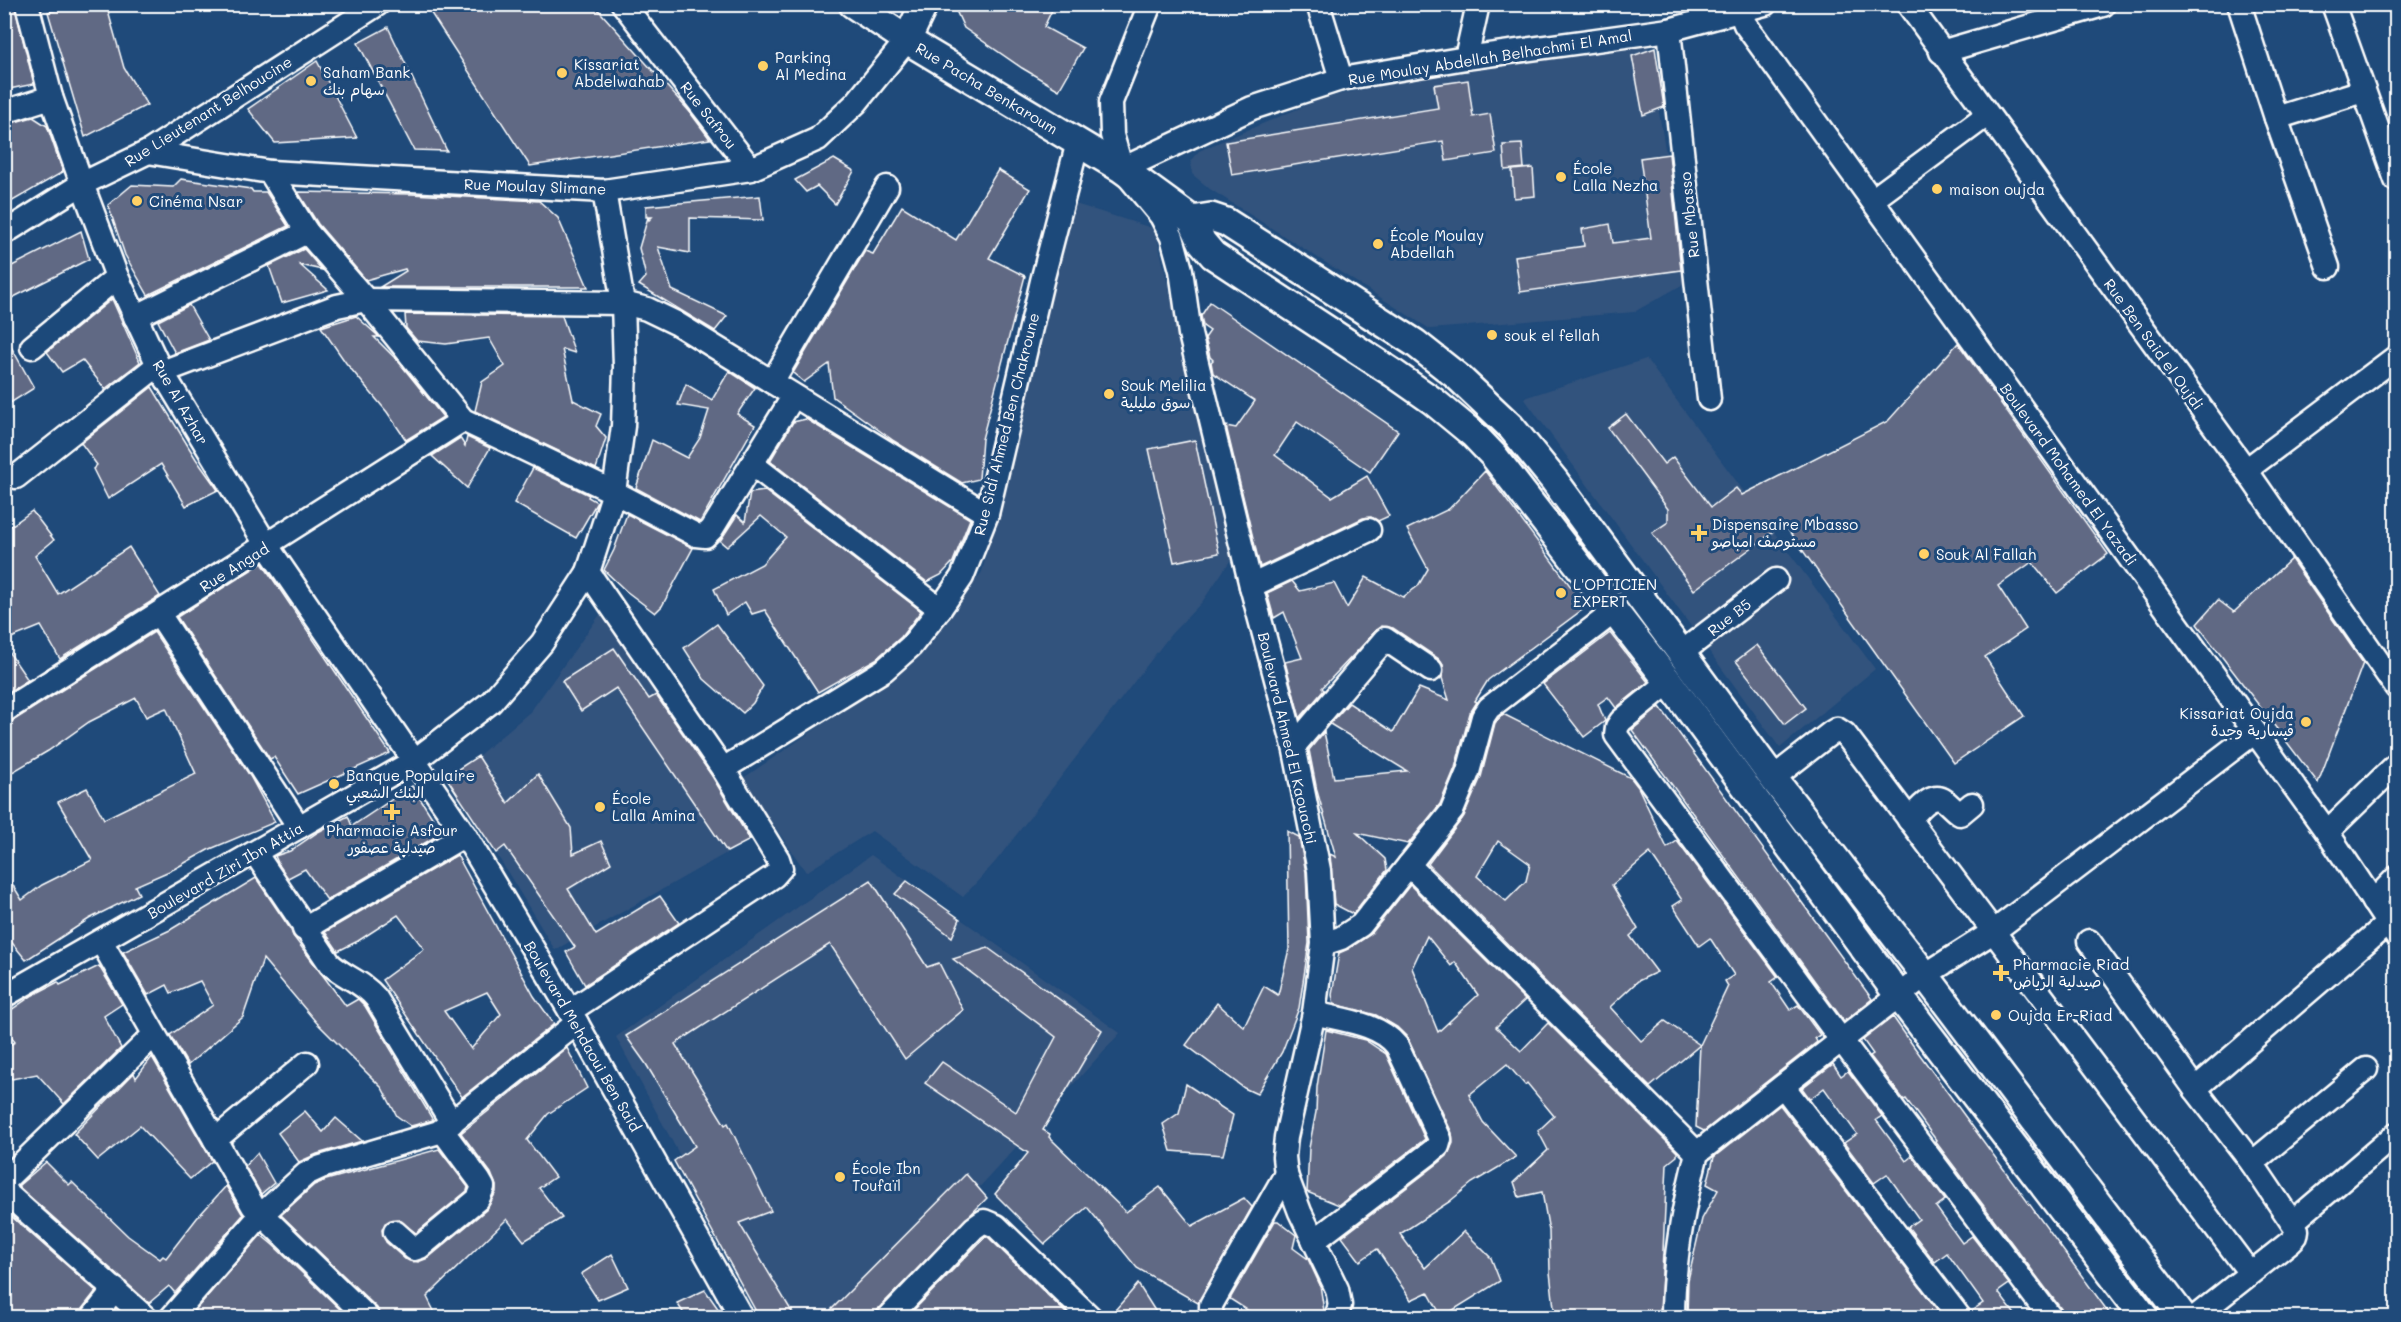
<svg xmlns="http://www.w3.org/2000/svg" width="2401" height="1322" viewBox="0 0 2401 1322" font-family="Mali,'Playpen Sans Arabic',sans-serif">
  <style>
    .built { fill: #33537d }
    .building { fill: #616984; stroke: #fff; stroke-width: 1.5; fill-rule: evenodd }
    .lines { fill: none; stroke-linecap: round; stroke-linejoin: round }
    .minor-casing { stroke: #fff; stroke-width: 27 }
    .major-casing { stroke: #fff; stroke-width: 32 }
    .minor { stroke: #1f4a7a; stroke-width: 22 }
    .major { stroke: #1f4a7a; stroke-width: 27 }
    .poi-dot { fill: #ffd166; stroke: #1f4a7a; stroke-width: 2 }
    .labels { text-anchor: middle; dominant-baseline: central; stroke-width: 6; stroke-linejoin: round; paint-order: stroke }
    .poi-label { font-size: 15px; fill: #fff; stroke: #1f4a7a; text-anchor: start }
    .street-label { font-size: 15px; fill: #fff; stroke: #1f4a7a }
  </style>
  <rect width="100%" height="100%" fill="#1f4a7a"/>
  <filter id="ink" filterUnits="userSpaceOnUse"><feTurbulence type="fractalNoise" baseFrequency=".0167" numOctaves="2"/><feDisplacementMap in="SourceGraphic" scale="12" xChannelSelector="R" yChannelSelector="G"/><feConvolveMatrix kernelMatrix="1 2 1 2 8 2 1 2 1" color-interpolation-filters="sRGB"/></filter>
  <g filter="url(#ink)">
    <g class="built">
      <polygon points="1648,46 1687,282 1634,312 1430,329 1210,189 1192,174 1191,162 1199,151 1323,98 1440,73"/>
      <polygon points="1072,203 1155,229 1232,558 1202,602 1171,634 996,861 963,897 872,831 806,872 742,779 911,664 982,572"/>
      <polygon points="1646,359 1875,669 1780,748 1524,398"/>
      <polygon points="604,609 753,838 555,950 496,853 446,777 478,756 531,711"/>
      <polygon points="871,855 1120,1033 860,1318 767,1317 616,1037"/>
    </g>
    <g class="building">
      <polygon points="4,4 14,4 34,84 4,90"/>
      <polygon points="85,4 106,4 124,68 147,105 85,137 48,12"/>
      <polygon points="425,4 593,4 689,111 710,139 530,166"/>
      <polygon points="953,4 1041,4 1052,10 1044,27 1083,48 1059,90 1022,68 964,28"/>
      <polygon points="388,27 447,151 414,150 358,43"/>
      <polygon points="1655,48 1664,107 1643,115 1632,56"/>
      <polygon points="317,61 357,138 275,143 248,109"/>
      <polygon points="1468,80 1473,117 1490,114 1496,153 1446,161 1443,141 1232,175 1226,142 1438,108 1434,85"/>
      <polygon points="33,117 47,126 63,172 4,206 4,125"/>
      <polygon points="1522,144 1524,168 1505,170 1503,145"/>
      <polygon points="1669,154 1681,270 1520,292 1515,256 1584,246 1582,229 1610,224 1613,243 1651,238 1640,158"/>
      <polygon points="834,159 854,171 835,204 817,186 806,192 795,180"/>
      <polygon points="1533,168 1535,196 1514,198 1512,170"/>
      <polygon points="998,170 1030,189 989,258 1025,276 982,439 979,479 962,483 894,441 833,397 829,364 804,382 793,373 865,251 873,254 902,206 956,240"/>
      <polygon points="181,179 251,189 253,192 266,192 288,226 148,295 125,255 108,205 132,185 173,187"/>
      <polygon points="298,192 411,194 539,201 558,218 588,287 380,287 406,271 405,269 366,280 318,224"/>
      <polygon points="760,196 763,220 690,218 690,253 658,247 672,290 727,316 715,331 639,285 646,277 639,248 648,217 649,220 652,217 646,217 646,206"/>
      <polygon points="81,231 89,259 4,302 4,270"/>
      <polygon points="304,249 322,270 300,265 328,290 282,303 269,266"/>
      <polygon points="112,299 140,362 105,389 82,360 62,372 47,352"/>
      <polygon points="1210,302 1398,431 1370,472 1297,422 1275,455 1332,497 1367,476 1389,516 1378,521 1371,517 1363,518 1260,567 1226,426 1236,428 1255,401 1213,373 1211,362 1213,360 1210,357 1205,338 1210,331 1203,326 1201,316"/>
      <polygon points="189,305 209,340 175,353 158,321"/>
      <polygon points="405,314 562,316 575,353 562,349 573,400 601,414 596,426 606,438 596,469 475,411 482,382 505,366 489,338 446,344 417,341 406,328"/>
      <polygon points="356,316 376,334 379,337 374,337 398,361 443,417 406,440 387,412 346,363 321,327"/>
      <polygon points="4,334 34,388 4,407"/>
      <polygon points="1958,343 2108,554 2057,593 2032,562 1998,586 2026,629 1985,657 2024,716 1954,763 1784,524 1694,590 1652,533 1668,522 1668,509 1608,428 1626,414 1664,464 1673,457 1711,507 1736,488 1742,495 1888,421"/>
      <polygon points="729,371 755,388 737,414 755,425 700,522 636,488 652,440 687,458 700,438 709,410 678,405 686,384 712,400"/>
      <polygon points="152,387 196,459 218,490 186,506 161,464 108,499 93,469 97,465 81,443"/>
      <polygon points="806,419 970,519 953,562 941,575 927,582 770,461 793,422"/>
      <polygon points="467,437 490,448 467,488 432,456 460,438 465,446"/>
      <polygon points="1195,440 1219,553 1174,562 1149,449"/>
      <polygon points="533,468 589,495 588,497 597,502 576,538 514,503"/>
      <polygon points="1485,471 1586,607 1488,680 1475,701 1477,702 1470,713 1455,768 1440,804 1408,844 1357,833 1385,859 1387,870 1353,914 1334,904 1330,854 1336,857 1317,791 1309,750 1324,732 1334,778 1407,771 1330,724 1349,703 1393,732 1419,688 1449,700 1442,678 1443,665 1439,659 1393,628 1381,626 1322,688 1324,690 1300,718 1285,662 1302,658 1284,612 1274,618 1267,593 1292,581 1300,591 1334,583 1347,608 1366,577 1403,597 1418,586 1428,569 1407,529 1449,509"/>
      <polygon points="765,491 921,611 901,637 876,659 818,692 765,610 752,614 745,602 726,615 714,589 762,564 786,537 761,516 727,547 720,541 737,515 745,522 750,493"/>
      <polygon points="32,511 54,540 35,556 58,594 129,547 160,596 60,659 41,626 4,641 4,531"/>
      <polygon points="627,514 693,548 662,606 655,613 626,591 604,570 614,550"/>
      <polygon points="2291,559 2363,663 2318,783 2197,624 2218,600 2234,612"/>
      <polygon points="262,563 390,753 298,794 274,757 270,759 177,617"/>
      <polygon points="717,624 763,686 753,703 743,713 704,679 684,648"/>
      <polygon points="154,632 250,776 275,822 208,850 174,869 135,886 139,894 89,919 26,960 4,933 4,871 22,900 42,885 92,860 58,802 87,788 104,819 196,774 166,708 146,717 136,698 89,722 48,751 4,777 4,724 11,722"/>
      <polygon points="1610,633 1648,682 1616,708 1608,697 1598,704 1605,721 1584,737 1543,684"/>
      <polygon points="4,645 28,680 4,695"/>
      <polygon points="1757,645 1806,708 1785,724 1736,661"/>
      <polygon points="614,648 649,699 656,695 712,776 750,840 727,852 616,688 581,711 562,681"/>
      <polygon points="1660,707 1872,999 1847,1019 1843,1020 1632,730"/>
      <path d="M 1503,714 L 1631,778 L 1638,787 L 1667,848 L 1677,841 L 1778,977 L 1771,982 L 1790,1010 L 1798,1005 L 1820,1035 L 1815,1038 L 1817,1042 L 1704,1131 L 1696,1127 L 1700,1045 L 1650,1087 L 1428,864 L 1464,816 L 1481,777 L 1495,723 ZM 1498,841 L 1530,864 L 1526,881 L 1506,901 L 1477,876 ZM 1650,853 L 1682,900 L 1673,906 L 1699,946 L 1710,938 L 1734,975 L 1725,981 L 1728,986 L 1700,1045 L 1665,1021 L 1641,1041 L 1610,1007 L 1638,981 L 1657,972 L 1630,936 L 1638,929 L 1612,885 Z"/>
      <polygon points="478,756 508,803 538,774 571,828 573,854 601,841 611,863 568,889 596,935 660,896 679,923 585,985 566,952 575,947 505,846 496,853 446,777"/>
      <polygon points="412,786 442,833 327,900 305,869 288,878 279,865 275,856 290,851 318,832 348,816 352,826"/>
      <polygon points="1287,831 1299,837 1306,872 1309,943 1299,1008 1282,1052 1257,1094 1244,1088 1186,1045 1217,1003 1244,1027 1264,986 1278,995 1289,949"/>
      <path d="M 457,855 L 534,996 L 554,1024 L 462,1097 L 382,980 L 424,949 L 398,915 L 358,941 L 338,951 L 325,932 ZM 487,992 L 501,1014 L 471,1049 L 444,1011 Z"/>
      <polygon points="256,878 291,930 293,936 346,1006 358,999 365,1006 433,1120 411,1126 397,1116 382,1088 316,1022 263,959 243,1017 188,1065 170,1035 213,1005 200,981 171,993 167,985 148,995 123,952 170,930"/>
      <polygon points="871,880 927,967 939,963 963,1010 905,1059 830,944 675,1044 725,1125 728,1123 771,1211 739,1223 795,1317 759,1317 674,1161 695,1146 646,1064 626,1036"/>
      <polygon points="907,881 960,919 952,937 895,894"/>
      <path d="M 1410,885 L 1525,1000 L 1496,1027 L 1521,1051 L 1548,1023 L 1677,1152 L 1677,1156 L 1667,1164 L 1660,1317 L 1555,1317 L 1550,1272 L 1549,1231 L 1542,1192 L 1519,1197 L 1514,1182 L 1548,1150 L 1538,1131 L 1554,1116 L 1527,1083 L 1525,1085 L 1507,1064 L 1469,1095 L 1483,1122 L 1516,1157 L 1472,1183 L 1449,1202 L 1400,1234 L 1425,1268 L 1464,1231 L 1491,1258 L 1500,1281 L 1442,1317 L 1428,1292 L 1411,1300 L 1377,1249 L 1360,1261 L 1342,1237 L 1440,1162 L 1447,1156 L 1453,1143 L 1452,1133 L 1407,1037 L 1397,1027 L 1376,1015 L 1334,1004 L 1332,995 L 1339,953 L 1348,949 L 1371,934 ZM 1427,936 L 1451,966 L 1455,962 L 1478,995 L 1438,1032 L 1412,968 Z"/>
      <polygon points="988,948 1102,1030 1043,1130 1050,1134 1049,1137 1126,1212 1160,1187 1192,1226 1244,1198 1252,1207 1198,1303 1137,1268 1087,1207 1045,1244 995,1194 1028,1153 925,1083 942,1062 1016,1112 1056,1037 953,959"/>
      <polygon points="99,966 122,1004 104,1016 121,1048 64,1104 37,1074 12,1079 4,1068 4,1048 15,1042 4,1027 4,1015 33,995 58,982 60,985"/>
      <polygon points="1893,1017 1912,1044 2112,1317 2064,1317 2062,1310 1935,1141 1936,1140 1906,1099 1904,1100 1870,1056 1873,1054 1863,1040"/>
      <polygon points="1326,1030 1365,1040 1386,1054 1425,1139 1339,1205 1307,1192 1309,1148 1316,1112 1317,1087"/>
      <polygon points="567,1048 587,1088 548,1114 527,1140 555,1177 539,1188 562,1218 524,1241 507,1219 427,1297 437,1317 381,1317 377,1308 281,1215 314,1185 326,1180 439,1149 468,1187 467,1191 416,1233 397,1219 385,1223 382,1230 386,1242 405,1259 418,1262 428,1258 487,1209 496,1192 496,1186 491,1173 461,1133"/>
      <polygon points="152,1057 212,1161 190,1179 140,1126 98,1160 74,1134 134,1073 136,1078"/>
      <polygon points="1833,1064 1841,1076 1848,1071 1882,1116 1876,1120 1906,1161 1912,1156 1945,1200 1936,1207 1962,1243 1972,1236 2009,1284 1998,1292 2017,1317 1973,1317 1971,1311 1983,1303 1947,1253 1935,1262 1908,1227 1919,1219 1887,1174 1874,1183 1844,1143 1857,1134 1824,1088 1810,1099 1802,1088"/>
      <polygon points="1186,1084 1233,1115 1223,1155 1171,1151 1163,1124 1179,1113"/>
      <polygon points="1780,1105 1943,1317 1687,1317 1688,1280 1702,1219 1718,1190 1707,1184 1714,1157"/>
      <polygon points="305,1111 323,1132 336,1118 362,1141 317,1154 299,1162 278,1133"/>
      <polygon points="257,1153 274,1183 261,1194 245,1166"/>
      <polygon points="46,1162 69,1185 72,1182 128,1236 160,1259 163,1256 166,1258 197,1218 226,1186 243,1215 175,1293 169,1286 149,1303 18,1186"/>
      <polygon points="966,1174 987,1198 870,1317 824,1317"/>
      <polygon points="4,1210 96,1291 81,1310 79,1317 4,1317"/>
      <polygon points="1275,1221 1278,1221 1296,1235 1293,1248 1308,1259 1320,1285 1324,1311 1323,1317 1258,1317 1230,1299"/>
      <polygon points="261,1235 273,1245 348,1317 189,1317"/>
      <polygon points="986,1236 988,1237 1070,1317 915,1317 912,1312"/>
      <polygon points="612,1254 628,1287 598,1300 581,1274"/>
      <polygon points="1138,1284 1159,1317 1109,1317"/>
      <polygon points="705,1290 724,1317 686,1317 677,1303"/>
    </g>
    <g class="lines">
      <g class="minor-casing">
        <g id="minor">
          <polyline points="27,4 51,97 82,184 117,277 158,365 267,546 465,835 570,1011 742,1318"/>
          <polyline points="623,4 751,169"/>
          <polyline points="1150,4 1111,102 1112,135 1122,169 1161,216 1172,237 1181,270 1190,334 1251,586 1294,746 1319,870 1323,944 1314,1013 1286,1137 1284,1157 1286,1175 1300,1212 1337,1289 1340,1305 1336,1318"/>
          <polyline points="1318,4 1341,79"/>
          <polyline points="1742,4 1740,12 1745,24 2327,832 2396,936"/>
          <polyline points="1908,4 2246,470 2396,687"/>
          <polyline points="2239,4 2276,118 2328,267"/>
          <polyline points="2333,4 2396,180"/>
          <polyline points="1669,30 1709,399"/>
          <polyline points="1941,52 2103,5"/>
          <polyline points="1466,58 1478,4"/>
          <polyline points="4,112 51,97"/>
          <polyline points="2276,118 2363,91"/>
          <polyline points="148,152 270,172 604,191 751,169 818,139 856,103 907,40"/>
          <polyline points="1122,169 1252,108 1341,79 1466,58 1669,30 1765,4"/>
          <polyline points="270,172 307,232 366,300 463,420 614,492 696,535 705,536 712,529 793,397"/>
          <polyline points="1872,200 1987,115"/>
          <polyline points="4,233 82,184 148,152 378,4"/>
          <polyline points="135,317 307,232"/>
          <polyline points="32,347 117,277"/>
          <polyline points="162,372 337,306 366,300 623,303 647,309 676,323 987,514"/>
          <polyline points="772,382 887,187"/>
          <polyline points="752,464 940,609"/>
          <polyline points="2246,470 2396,357"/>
          <polyline points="16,477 158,365"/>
          <polyline points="1251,586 1369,530"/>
          <polyline points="159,614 299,827"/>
          <polyline points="1681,653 1776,580"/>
          <polyline points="1669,682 1621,721 1617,727 1616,735 1842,1041 2051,1318"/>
          <polyline points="4,711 463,420"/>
          <polyline points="1294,746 1385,639 1431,670"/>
          <polyline points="723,769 884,670 911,646 940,609 962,577 987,514 1042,281 1078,142"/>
          <polyline points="1773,778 1832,732 1837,729 1845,734 2250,1273"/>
          <path d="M 1909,820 C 1918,811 1931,791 1945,801 C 1950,805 1954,810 1960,814 L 1972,804"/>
          <polyline points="2327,832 2396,765"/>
          <path d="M 255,853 L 330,964 C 344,977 363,982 376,998 L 452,1123"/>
          <polyline points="1409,865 1697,1153"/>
          <polyline points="2373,902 2396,878"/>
          <polyline points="304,929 465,835"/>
          <polyline points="101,941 253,1206 368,1318"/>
          <polyline points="2089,941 2195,1089 2252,1163 2297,1230 2296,1236 2290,1242 2194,1318"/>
          <polyline points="1323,944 1341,938 1361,925 1452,811 1468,772 1483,717 1489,708 1615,611"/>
          <polyline points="4,996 414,761 491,702 542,643 588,572 614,492 623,426 625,367 623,303 604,191"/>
          <polyline points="570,1011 774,876 781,868 778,859 723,769 588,572"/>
          <polyline points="1783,1086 1960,1318"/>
          <polyline points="2195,1089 2387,924"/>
          <polyline points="215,1140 307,1063"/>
          <polyline points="2252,1163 2366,1069"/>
          <polyline points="4,1181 154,1035"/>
          <polyline points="4,1191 146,1318"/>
          <polyline points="2293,1222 2396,1134"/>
          <polyline points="395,1232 414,1249 420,1247 478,1199 483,1187 479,1180 442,1130"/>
          <path d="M 1314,1241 L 1431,1152 L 1438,1146 L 1440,1139 L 1397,1046 C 1379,1023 1341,1020 1314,1013"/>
          <polyline points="92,1318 115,1289"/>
          <polyline points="171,1318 261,1215 306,1174 321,1167 439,1132 577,1023"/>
          <polyline points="888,1318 974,1228 984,1221 996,1226 1091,1318"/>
          <polyline points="1214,1318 1211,1314 1211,1305 1286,1174"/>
          <path d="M 1673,1318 C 1673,1261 1683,1207 1697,1153 L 1925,975 L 1993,932 L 2255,732"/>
        </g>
      </g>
      <g class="major-casing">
        <g id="major">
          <polyline points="853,4 907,40 1122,169 1192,220 1202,242 1213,255 1393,373 1433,401 1473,434 1494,456 1669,682 1899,996 2145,1318"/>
          <polyline points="907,40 924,4"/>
          <polyline points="1192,220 1211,217 1226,222 1415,343 1458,377 1511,427 1554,480 1773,778 1925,975 2184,1318"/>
        </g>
      </g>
      <use href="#minor" class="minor"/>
      <use href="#major" class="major"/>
    </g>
  </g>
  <g class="poi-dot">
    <circle cx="763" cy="66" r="6"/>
    <circle cx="562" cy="73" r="6"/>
    <circle cx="311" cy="81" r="6"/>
    <circle cx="1561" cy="177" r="6"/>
    <circle cx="1937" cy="189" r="6"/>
    <circle cx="137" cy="201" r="6"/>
    <circle cx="1378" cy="244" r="6"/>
    <circle cx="1492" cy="335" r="6"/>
    <circle cx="1109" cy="394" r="6"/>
    <path d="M1696 524h6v6h6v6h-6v6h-6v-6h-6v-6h6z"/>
    <circle cx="1924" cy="554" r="6"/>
    <circle cx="1561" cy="593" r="6"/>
    <circle cx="2306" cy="722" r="6"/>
    <circle cx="334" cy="784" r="6"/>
    <circle cx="600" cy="807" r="6"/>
    <path d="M389 803h6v6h6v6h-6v6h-6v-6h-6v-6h6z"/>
    <path d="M1998 964h6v6h6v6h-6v6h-6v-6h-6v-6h6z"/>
    <circle cx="1996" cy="1015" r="6"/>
    <circle cx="840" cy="1177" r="6"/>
  </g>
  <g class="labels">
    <g class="poi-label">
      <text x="775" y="57">Parking<tspan x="775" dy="17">Al Medina</tspan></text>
      <text x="574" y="64">Kissariat<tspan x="574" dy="17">Abdelwahab</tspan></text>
      <text x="323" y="72">Saham Bank<tspan x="323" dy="17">سهام بنك</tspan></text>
      <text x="1573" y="168">École<tspan x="1573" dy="17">Lalla Nezha</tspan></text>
      <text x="1949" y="189">maison oujda</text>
      <text x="149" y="201">Cinéma Nsar</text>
      <text x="1390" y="235">École Moulay<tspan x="1390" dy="17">Abdellah</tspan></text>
      <text x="1504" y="335">souk el fellah</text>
      <text x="1121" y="385">Souk Melilia<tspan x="1121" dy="17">سوق مليلية</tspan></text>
      <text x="1712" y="524">Dispensaire Mbasso<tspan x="1712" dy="17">مستوصف امباصو</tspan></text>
      <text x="1936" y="554">Souk Al Fallah</text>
      <text x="1573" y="584">L'OPTICIEN<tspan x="1573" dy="17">EXPERT</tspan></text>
      <text x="2294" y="713" text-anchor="end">Kissariat Oujda<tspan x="2294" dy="17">قيسارية وجدة</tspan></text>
      <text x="346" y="775">Banque Populaire<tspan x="346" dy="17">البنك الشعبي</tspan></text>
      <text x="612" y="798">École<tspan x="612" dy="17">Lalla Amina</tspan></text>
      <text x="392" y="830" text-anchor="middle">Pharmacie Asfour<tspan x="392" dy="17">صيدلية عصفور</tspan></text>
      <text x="2013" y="964">Pharmacie Riad<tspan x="2013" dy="17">صيدلية الرياض</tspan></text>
      <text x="2008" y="1015">Oujda Er-Riad</text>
      <text x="852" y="1168">École Ibn<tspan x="852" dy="17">Toufaïl</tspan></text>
    </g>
    <g class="street-label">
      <text transform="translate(1490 57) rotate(-9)">Rue Moulay Abdellah Belhachmi El Amal</text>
      <text transform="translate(987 88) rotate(31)">Rue Pacha Benkaroum</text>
      <text transform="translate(208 111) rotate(-32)">Rue Lieutenant Belhoucine</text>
      <text transform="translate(709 115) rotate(52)">Rue Safrou</text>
      <text transform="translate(535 186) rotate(2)">Rue Moulay Slimane</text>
      <text transform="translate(1689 215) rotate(-96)">Rue Mbasso</text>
      <text transform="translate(2154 344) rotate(54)">Rue Ben Said el Oujdi</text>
      <text transform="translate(181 402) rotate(60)">Rue Al Azhar</text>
      <text transform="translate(1006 424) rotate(-76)">Rue Sidi Ahmed Ben Chakroune</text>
      <text transform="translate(2069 474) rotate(54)">Boulevard Mohamed El Yazadi</text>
      <text transform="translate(234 567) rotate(-32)">Rue Angad</text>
      <text transform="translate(1729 617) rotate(-38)">Rue B5</text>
      <text transform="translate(1288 738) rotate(77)">Boulevard Ahmed El Kaouachi</text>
      <text transform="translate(225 870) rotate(-30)">Boulevard Ziri Ibn Attia</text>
      <text transform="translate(583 1036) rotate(60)">Boulevard Mehdaoui Ben Said</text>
    </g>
  </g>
  <rect width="2401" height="1322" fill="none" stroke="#1f4a7a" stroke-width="24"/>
  <rect x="12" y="12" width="2377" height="1298" fill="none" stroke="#fff" stroke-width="2" filter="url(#ink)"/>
</svg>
